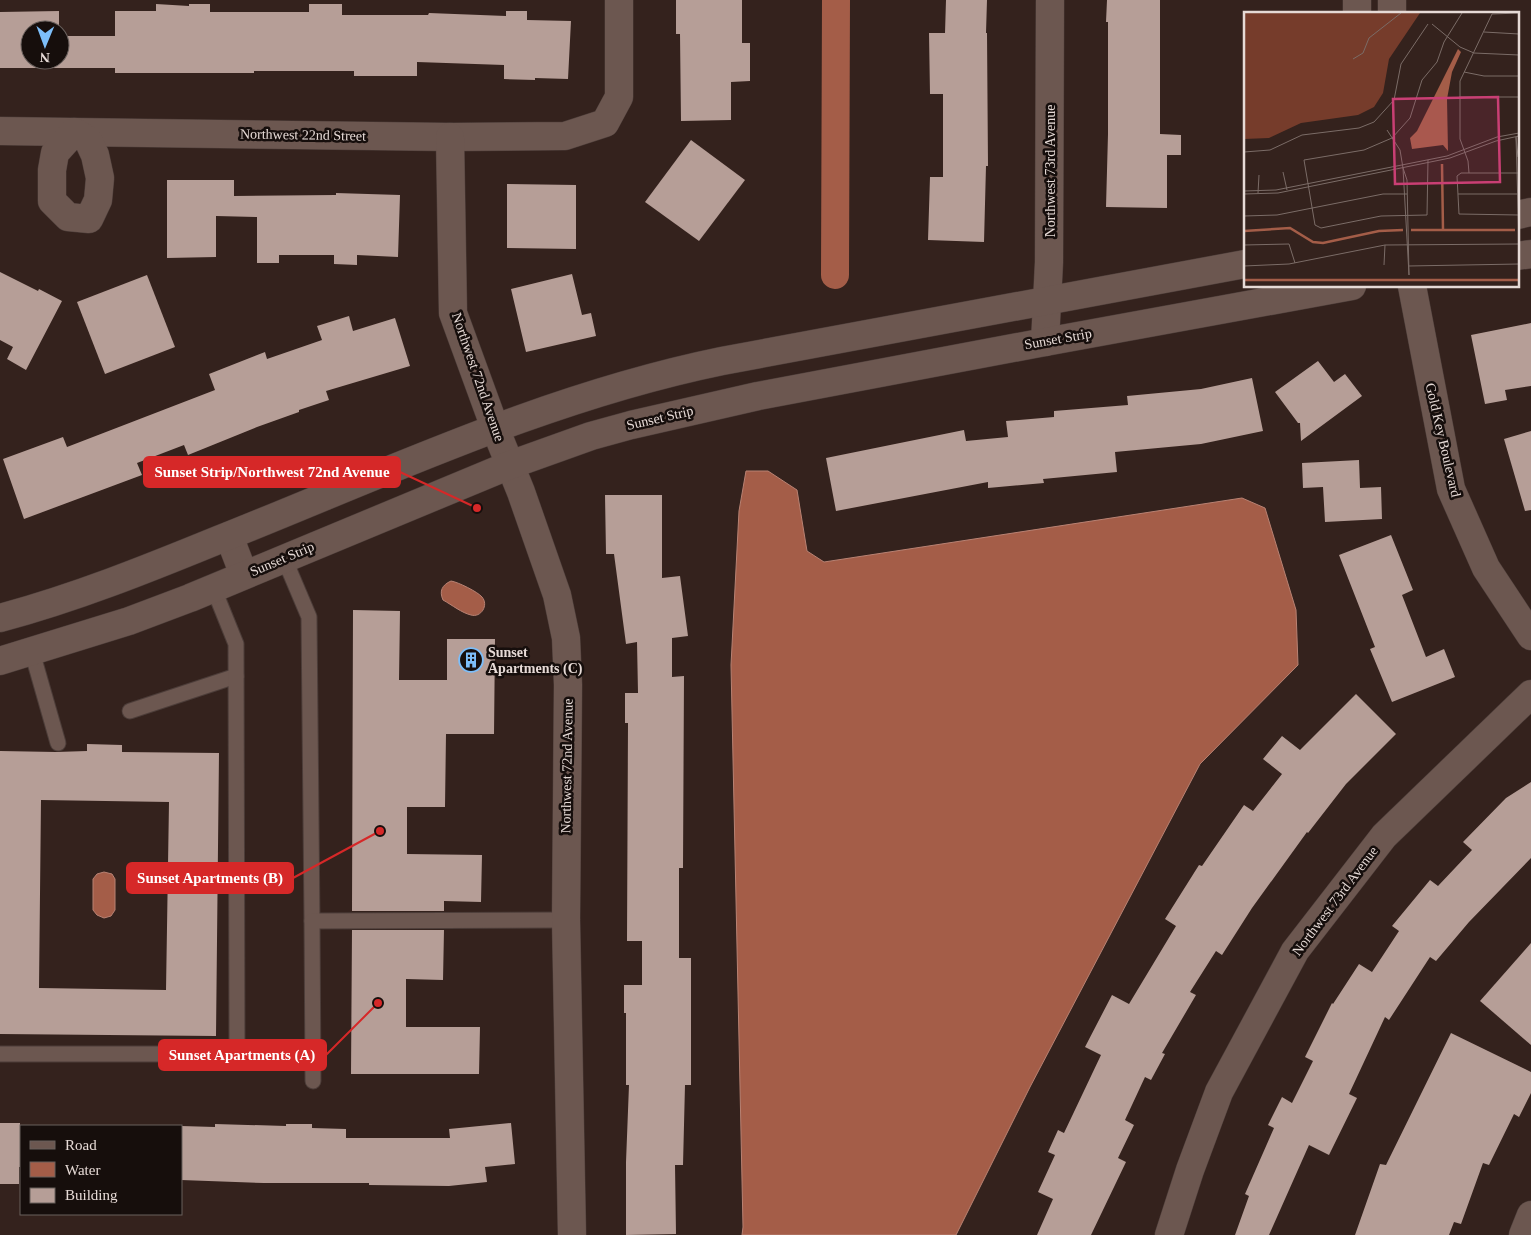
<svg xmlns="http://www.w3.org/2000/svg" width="1531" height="1235" viewBox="0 0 1531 1235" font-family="'Times New Roman',serif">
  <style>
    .water { fill: #a45d48; stroke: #b88273 }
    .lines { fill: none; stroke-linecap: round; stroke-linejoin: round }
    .canal { stroke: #a45d48; stroke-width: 28 }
    .building { fill: #b69e97; fill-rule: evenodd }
    .service-casing { stroke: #4c3d39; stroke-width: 17 }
    .minor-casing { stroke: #4c3d39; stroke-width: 29 }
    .tertiary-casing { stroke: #4c3d39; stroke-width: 29 }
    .service { stroke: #6c5750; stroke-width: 15 }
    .minor { stroke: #6c5750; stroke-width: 28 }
    .tertiary { stroke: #6c5750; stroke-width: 28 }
    .labels { text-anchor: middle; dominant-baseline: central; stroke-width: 5; stroke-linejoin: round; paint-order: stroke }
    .street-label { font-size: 14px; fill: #e6dad6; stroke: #160e0c }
    .poi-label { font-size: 14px; font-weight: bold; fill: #e6dad6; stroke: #160e0c; text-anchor: start }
    .inset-river { fill: none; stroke: #a45d48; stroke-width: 2.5 }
    .inset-road { fill: none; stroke: #7b6c67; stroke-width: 1 }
    .view { fill: #c93f74; fill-opacity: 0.15; stroke: #c93f74; stroke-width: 2.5 }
    .inset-edge { fill: none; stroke: #e6dad6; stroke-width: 2.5 }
    .leader { fill: none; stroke: #d62828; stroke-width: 2 }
    .callout-dot { fill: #d62828; stroke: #160e0c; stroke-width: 2 }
    .callout { fill: #d62828; stroke: #d62828; stroke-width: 2 }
    .callout-label { font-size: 15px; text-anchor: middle; font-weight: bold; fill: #fff }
  </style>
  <rect width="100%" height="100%" fill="#34221d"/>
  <g class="water">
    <polygon points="746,471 768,471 797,490 807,551 824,562 1242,498 1265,508 1296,610 1298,665 1200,764 1030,1087 956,1235 742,1235 743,1227 731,665 739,511"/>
    <path d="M 451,581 C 458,582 478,592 482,597 C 489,605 481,618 471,615 C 462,613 452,605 443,600 C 439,591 442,585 451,581 Z"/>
    <polygon points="104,872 112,874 115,879 115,910 111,916 104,918 97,915 93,910 93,879 97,874"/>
  </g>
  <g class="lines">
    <polyline class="canal" points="835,275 836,0"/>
  </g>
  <g class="building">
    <polygon points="676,0 742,0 742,43 750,43 750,81 731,82 731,120 681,121 680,34 676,34"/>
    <polygon points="946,0 987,0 986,33 987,33 988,166 986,166 984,242 928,240 930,177 943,177 943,94 930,94 929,33 945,33"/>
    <polygon points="1107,0 1160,0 1160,134 1181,135 1181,155 1167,155 1167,208 1106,207 1108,134 1108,22 1106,22"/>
    <polygon points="156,4 189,6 189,4 210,4 210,12 309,12 309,4 342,4 342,15 428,15 429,13 506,16 506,11 527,11 527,20 571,21 568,79 535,78 535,80 504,79 504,65 417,62 417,76 354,76 354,71 254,71 254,73 115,73 115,68 0,68 0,12 59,11 59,30 30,30 30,60 60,60 60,36 115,36 115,11 156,11"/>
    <polygon points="691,140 745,180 699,241 645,202"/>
    <polygon points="167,180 234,180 234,196 336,195 336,193 400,195 398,257 357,255 357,265 334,264 334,255 279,255 279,263 257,263 257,217 216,216 216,257 167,258"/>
    <polygon points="507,184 576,185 576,249 507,248"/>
    <polygon points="0,272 38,291 39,289 62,301 26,370 7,359 13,347 0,340"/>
    <polygon points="572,274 582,315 591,313 596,336 526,352 511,289"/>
    <polygon points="147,275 175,347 105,374 77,302"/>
    <polygon points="349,316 353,331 395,318 410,366 326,391 329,400 299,410 299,412 257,427 188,455 184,445 137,463 142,475 24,519 3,459 63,437 67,447 215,390 209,374 265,352 267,359 322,340 317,326"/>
    <polygon points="1531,323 1531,386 1505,390 1507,400 1485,404 1471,335"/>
    <polygon points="1318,361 1334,382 1345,374 1362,396 1301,441 1300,423 1298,423 1275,392"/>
    <polygon points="1252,378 1263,431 1201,444 1115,452 1117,472 1043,479 1044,483 988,488 988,482 836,511 826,458 964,430 966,441 1008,437 1006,421 1054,417 1054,411 1128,405 1127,396 1201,389"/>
    <polygon points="1531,431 1531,510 1525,511 1504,439"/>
    <polygon points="1359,460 1360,488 1381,487 1382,519 1325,522 1323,487 1303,488 1302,463"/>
    <polygon points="605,495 662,495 662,578 680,576 688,636 672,638 672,677 684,676 683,868 679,868 679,958 691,958 691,1085 685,1085 683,1165 675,1165 676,1234 626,1235 626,1162 629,1085 626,1085 626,1013 624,1013 624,985 642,985 642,941 627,941 628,723 625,723 625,693 638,693 637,642 626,644 614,554 606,554"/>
    <polygon points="1391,535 1413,590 1402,595 1426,657 1444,649 1455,677 1392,702 1370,649 1375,647 1339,555"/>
    <polygon points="353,610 400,611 399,680 447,680 447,639 495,639 494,734 446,734 445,807 407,807 407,854 482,855 481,902 444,901 444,911 352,911"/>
    <polygon points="1356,694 1396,734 1346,784 1308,833 1307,832 1252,908 1222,955 1216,951 1190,992 1196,995 1162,1053 1165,1054 1151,1080 1145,1077 1125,1120 1134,1125 1118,1158 1126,1162 1091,1235 1037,1235 1053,1199 1038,1192 1055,1155 1048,1152 1058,1130 1064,1133 1101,1055 1085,1047 1112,995 1129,1004 1176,926 1165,919 1199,865 1202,866 1244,805 1253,811 1282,774 1263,759 1282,736 1300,750"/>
    <path d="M 87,744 L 122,745 L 122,752 L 219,753 L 216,1036 L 0,1034 L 0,751 L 56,752 L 87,751 ZM 41,800 L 169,802 L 166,990 L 39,988 Z"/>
    <polygon points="1531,782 1531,858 1469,922 1436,961 1430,957 1389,1020 1385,1017 1349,1094 1357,1098 1329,1155 1309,1145 1269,1235 1235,1235 1249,1196 1245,1194 1274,1128 1268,1125 1282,1097 1292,1103 1313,1061 1305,1057 1332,1003 1333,1004 1359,964 1372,972 1399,931 1392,926 1430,880 1438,886 1472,850 1463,842 1506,798"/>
    <polygon points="352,930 444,930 443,980 406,979 406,1027 480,1027 479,1074 351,1074"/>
    <polygon points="1531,943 1531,1045 1480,1001"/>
    <polygon points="1451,1033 1531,1072 1531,1093 1519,1117 1514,1114 1489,1165 1483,1163 1461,1224 1454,1222 1449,1235 1355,1235 1380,1164 1386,1165"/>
    <polygon points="0,1123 20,1123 21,1167 19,1167 19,1184 0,1184"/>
    <polygon points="511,1123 515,1164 485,1167 487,1182 449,1186 369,1185 369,1183 264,1183 181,1180 181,1126 215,1127 215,1124 286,1126 286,1124 312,1124 312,1128 346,1129 346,1138 450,1138 449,1129"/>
  </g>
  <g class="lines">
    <g class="service-casing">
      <g id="service">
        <polyline points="284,558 309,617 312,921"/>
        <polyline points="32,652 58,743"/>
        <polyline points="130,711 236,676"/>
        <polyline points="0,1054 237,1054 236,644 213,587"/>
        <polyline points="313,1081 312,921 566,920"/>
      </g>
    </g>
    <g class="minor-casing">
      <g id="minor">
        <polyline points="1357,0 1357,14"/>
        <polyline points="1392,0 1392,14"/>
        <polyline points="0,131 450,137 565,136 605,123 619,97 619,0"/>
        <polygon points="74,132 88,140 95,155 100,178 98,200 89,219 68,217 52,201 52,170 55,153"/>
        <polyline points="450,137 453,313 495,428 521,492 557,595 566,638 568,685 566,920 572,1235"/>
        <polyline points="1412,286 1451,489 1486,568 1531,636"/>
        <polyline points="1045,342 1049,262 1050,0"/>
        <polyline points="229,536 244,575"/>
        <polyline points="1169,1235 1190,1170 1219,1092 1295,951 1384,836 1531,694"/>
        <polyline points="1523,1235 1531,1215"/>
      </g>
    </g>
    <g class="tertiary-casing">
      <g id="tertiary">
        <polyline points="1517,215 1531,212"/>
        <polyline points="1517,256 1531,254"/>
        <path d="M 0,618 C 75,598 147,569 218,540 C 384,474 546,397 722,361 L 1245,264"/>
        <polyline points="0,661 129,621 190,598 510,465 591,436 631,425 758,396 1045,342 1352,286"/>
      </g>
    </g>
    <use href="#service" class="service"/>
    <use href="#minor" class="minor"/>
    <use href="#tertiary" class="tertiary"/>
  </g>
  <defs>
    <g id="building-ring" transform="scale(1.25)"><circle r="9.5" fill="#160e0c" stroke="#7dbef9" stroke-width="1.5"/><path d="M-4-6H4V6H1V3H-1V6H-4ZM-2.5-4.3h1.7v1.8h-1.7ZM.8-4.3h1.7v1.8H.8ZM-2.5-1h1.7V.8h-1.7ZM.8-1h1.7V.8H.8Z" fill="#7dbef9"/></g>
  </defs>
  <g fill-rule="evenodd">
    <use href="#building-ring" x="471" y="660"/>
  </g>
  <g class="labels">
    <g class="street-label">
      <text transform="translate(303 135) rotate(1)">Northwest 22nd Street</text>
      <text transform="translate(1050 171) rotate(-90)">Northwest 73rd Avenue</text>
      <text transform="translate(1058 339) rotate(-10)">Sunset Strip</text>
      <text transform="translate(478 377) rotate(71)">Northwest 72nd Avenue</text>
      <text transform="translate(660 418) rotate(-13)">Sunset Strip</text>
      <text transform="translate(1443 440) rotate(77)">Gold Key Boulevard</text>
      <text transform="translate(282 559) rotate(-23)">Sunset Strip</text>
      <text transform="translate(567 766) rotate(-89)">Northwest 72nd Avenue</text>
      <text transform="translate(1335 901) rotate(-53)">Northwest 73rd Avenue</text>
    </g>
    <g class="poi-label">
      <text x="488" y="652">Sunset<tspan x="488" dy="16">Apartments (C)</tspan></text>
    </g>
  </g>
  <g transform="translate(1244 12)">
    <rect width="275" height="275" fill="#34221d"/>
    <path d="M 0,1 L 176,1 L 145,47 L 139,81 L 130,95 L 114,103 L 57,111 L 25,126 L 0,127 Z" fill="#763c2b"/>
    <path d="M 214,37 L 217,40 L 208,60 L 203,87 L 204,139 L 199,133 L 168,137 L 166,126 L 173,119 Z" fill="#a45d48"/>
    <path class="inset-river" d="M 198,152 L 199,218M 167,218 L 271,218M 0,219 L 46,216 L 69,230 L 79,231 L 135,219 L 159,218M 0,268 L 275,268"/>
    <path class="inset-road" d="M 188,12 L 216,35 L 230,41 L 275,43M 240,20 L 275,22M 109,47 L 119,41 L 125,26 L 157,1M 220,60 L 240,64 L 275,64M 215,85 L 275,85M 143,118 L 156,138 L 159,156 L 165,263 L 163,168 L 159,156M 272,125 L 275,232M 272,125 L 274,145M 0,140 L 26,138 L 58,123 L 115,116 L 130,110 L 150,88 L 157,52 L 184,12M 184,148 L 183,203 L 137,204 L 77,216 L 71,213 L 60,148 L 120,138 L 148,126 L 166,106 L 178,68 L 193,50 L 200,30 L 218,1M 39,160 L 43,178M 225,161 L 224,149 L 216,127 L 216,69 L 248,2 L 275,1M 274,161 L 217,161 L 213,164 L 215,202 L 275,203M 0,179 L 32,178 L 203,144 L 253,125 L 275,121M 14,181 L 15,163M 0,182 L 34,181 L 206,146 L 252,129 L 275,124M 214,182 L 274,182M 0,204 L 33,203 L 139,182 L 163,182M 0,233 L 45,232 L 51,251M 140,253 L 141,233M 0,254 L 45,252 L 141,233 L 275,232M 164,254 L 275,252"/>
    <path class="view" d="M 254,85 L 256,170 L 151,172 L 149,87 Z"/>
    <rect width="275" height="275" class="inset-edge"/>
  </g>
  <path class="leader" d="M477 508L400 472M380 831L293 878M378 1003L326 1055"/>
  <g class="callout-dot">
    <circle cx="477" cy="508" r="5"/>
    <circle cx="380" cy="831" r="5"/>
    <circle cx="378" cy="1003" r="5"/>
  </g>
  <g class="callout">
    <rect x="144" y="457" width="256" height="30" rx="5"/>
    <rect x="127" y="863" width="166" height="30" rx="5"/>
    <rect x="159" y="1040" width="167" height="30" rx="5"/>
  </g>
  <g class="callout-label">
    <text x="272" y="477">Sunset Strip/Northwest 72nd Avenue</text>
    <text x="210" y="883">Sunset Apartments (B)</text>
    <text x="242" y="1060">Sunset Apartments (A)</text>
  </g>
  <rect x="20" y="1125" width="162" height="90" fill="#160e0c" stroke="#69605d"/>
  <rect x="30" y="1141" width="25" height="8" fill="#6c5750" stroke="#69605d"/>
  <text x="65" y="1150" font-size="15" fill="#e6dad6">Road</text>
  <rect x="30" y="1162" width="25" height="15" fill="#a45d48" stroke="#69605d"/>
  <text x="65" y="1175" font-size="15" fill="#e6dad6">Water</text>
  <rect x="30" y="1188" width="25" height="15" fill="#b69e97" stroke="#69605d"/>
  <text x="65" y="1200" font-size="15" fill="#e6dad6">Building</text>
  <g transform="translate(45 45) rotate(181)"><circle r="24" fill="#160e0c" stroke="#69605d"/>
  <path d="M0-4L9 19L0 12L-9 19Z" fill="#7dbef9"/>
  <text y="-8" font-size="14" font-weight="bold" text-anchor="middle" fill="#e6dad6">N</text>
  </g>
</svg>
